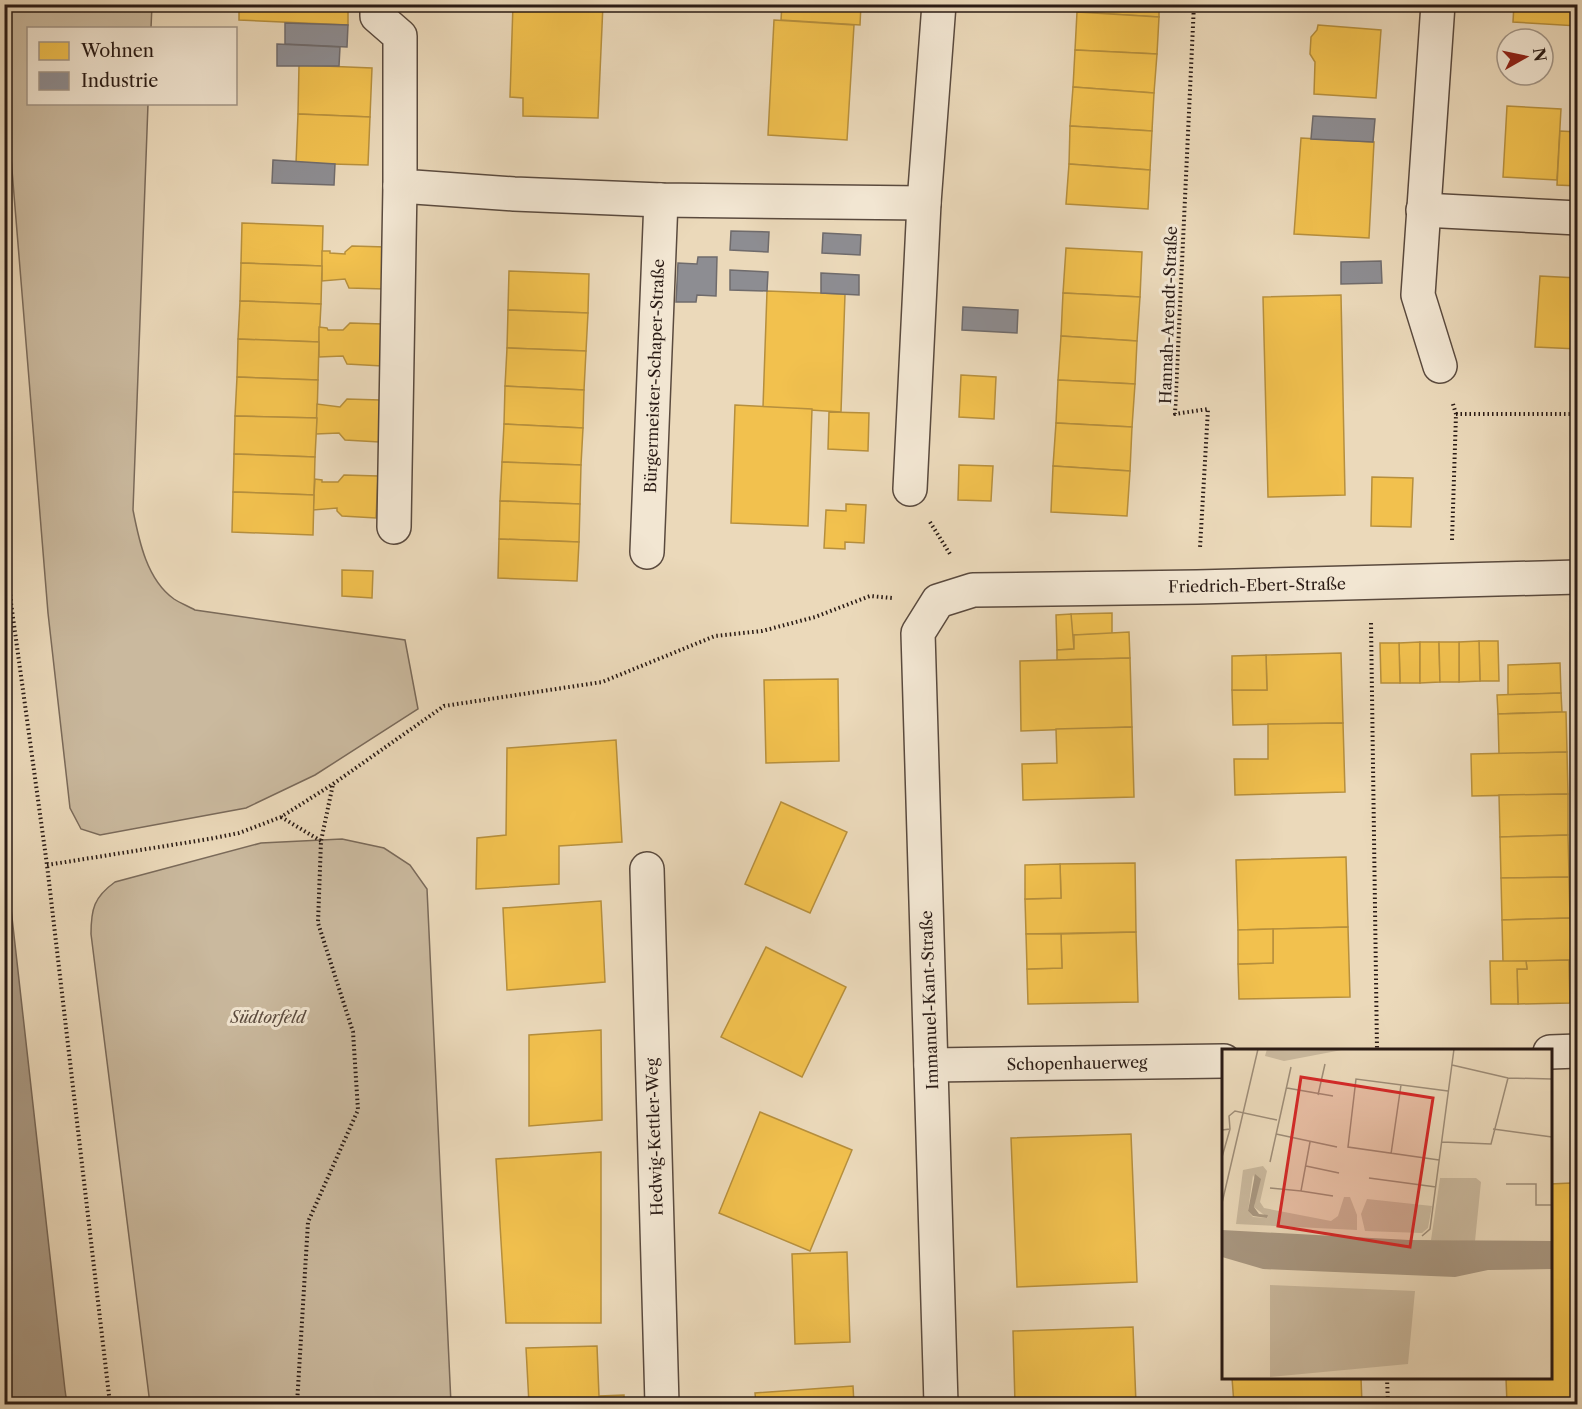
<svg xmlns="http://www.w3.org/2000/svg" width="1582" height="1409" viewBox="0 0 1582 1409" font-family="'Libre Caslon Text',serif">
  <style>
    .green { fill: #cab99e; stroke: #7a6a5a; stroke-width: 1.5 }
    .water { fill: #a99882; stroke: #766656; stroke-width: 1.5 }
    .homes { fill: #f2c14e; stroke: #b68f3d; stroke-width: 1.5 }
    .industry { fill: #8d8d92; stroke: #6f6b6c; stroke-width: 1.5 }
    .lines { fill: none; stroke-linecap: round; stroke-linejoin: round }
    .minor-casing { stroke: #5a4a3e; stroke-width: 36 }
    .path { stroke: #2a1b15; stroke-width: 4; stroke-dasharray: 1.5 3; stroke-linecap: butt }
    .minor { stroke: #f2e6d2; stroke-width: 33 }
    .labels { text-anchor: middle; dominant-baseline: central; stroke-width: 6; stroke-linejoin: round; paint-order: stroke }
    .street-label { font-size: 16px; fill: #2a1b15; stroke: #f2e6d2 }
    .park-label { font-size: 16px; font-style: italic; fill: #5a4a3e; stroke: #f2e6d2 }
    .inset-road { fill: none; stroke: #9e8d78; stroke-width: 1.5 }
    .view { fill: #d62828; fill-opacity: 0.15; stroke: #d62828; stroke-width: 3 }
    .inset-edge { fill: none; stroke: #2a1b15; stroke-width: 3 }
  </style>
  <rect width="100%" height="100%" fill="#ebd9ba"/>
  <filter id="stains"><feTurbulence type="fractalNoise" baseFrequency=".00333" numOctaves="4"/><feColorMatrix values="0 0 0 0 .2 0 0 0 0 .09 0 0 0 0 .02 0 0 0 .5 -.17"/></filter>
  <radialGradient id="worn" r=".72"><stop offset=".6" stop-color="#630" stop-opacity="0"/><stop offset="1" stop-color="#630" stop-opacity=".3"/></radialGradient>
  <g class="green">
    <path d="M 4,5 L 152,5 L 151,28 L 28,28 L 28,104 L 148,104 L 133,510 C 139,541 147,580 174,599 C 180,603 188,606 195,610 L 405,640 L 418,709 L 315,775 L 246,808 L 100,835 L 81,829 L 70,808 L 48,613 L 5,84 Z"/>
    <path d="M 342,839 L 384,848 L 410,865 L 427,889 L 451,1404 L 150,1404 L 91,934 C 91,909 94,897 115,882 L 261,843 Z"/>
  </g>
  <polygon class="water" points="5,855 65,1390 67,1404 5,1404"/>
  <g class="homes">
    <polygon points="239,4 335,4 335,7 348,8 348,25 239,20"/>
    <polygon points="513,4 603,4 598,118 523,116 523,98 510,97"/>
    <polygon points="782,4 861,4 860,25 781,20"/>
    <polygon points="1078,4 1159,4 1159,17 1077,12"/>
    <polygon points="1514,4 1578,4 1578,26 1513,22"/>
    <polygon points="1077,12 1159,17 1157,54 1075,50"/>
    <polygon points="774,20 854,25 847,140 768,135"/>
    <polygon points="1318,25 1381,30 1376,98 1314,94 1315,62 1310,54 1311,37 1317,30"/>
    <polygon points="1576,26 1578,26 1578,57 1575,56"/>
    <polygon points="1075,50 1157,54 1154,93 1073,87"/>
    <polygon points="299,65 372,68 370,117 298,114"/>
    <polygon points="1073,87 1154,93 1152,131 1070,126"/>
    <polygon points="1507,106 1561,109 1557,180 1503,177"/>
    <polygon points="298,114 370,117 368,165 296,163"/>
    <polygon points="1070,126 1152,131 1150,170 1069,164"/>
    <polygon points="1560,131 1578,132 1578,186 1557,185"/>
    <polygon points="1301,138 1374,142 1369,238 1294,234"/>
    <polygon points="1069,164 1150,170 1148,209 1066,204"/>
    <polygon points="242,223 323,226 322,266 241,263"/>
    <polygon points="352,246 386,247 385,289 349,288 345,279 322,281 322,251 330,251 330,253 345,254 345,252"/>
    <polygon points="1066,248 1142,252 1140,297 1063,293"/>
    <polygon points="241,263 322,266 321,304 240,301"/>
    <polygon points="509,271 589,274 588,313 508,310"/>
    <polygon points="1540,276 1578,278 1578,349 1535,347"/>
    <polygon points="767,291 845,294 841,412 763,407"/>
    <polygon points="1063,293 1140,297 1137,341 1061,336"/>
    <polygon points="1341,295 1345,495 1268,497 1263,297"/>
    <polygon points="240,301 321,304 319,342 238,339"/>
    <polygon points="508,310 588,313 586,351 507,348"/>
    <polygon points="350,323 383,324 382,366 347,364 343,356 319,357 319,327 327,328 328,330 343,330"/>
    <polygon points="1061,336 1137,341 1135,384 1058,380"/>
    <polygon points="238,339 319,342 318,380 237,377"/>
    <polygon points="507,348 586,351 584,390 505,386"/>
    <polygon points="961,375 996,377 994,419 959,417"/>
    <polygon points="237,377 318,380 317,418 235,416"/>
    <polygon points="1058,380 1135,384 1132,427 1056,423"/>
    <polygon points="505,386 584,390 583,428 504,424"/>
    <polygon points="347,399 380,400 379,442 345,440 339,433 316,434 317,404 340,407"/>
    <polygon points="735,405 812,409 808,526 731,523"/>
    <polygon points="829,412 869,413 868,451 828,449"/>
    <polygon points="235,416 317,418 315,457 234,454"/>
    <polygon points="1056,423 1132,427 1130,471 1053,466"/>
    <polygon points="504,424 583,428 581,465 502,462"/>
    <polygon points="234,454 315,457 314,495 233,492"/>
    <polygon points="502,462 581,465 580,504 500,501"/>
    <polygon points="959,465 993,466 991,501 958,500"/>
    <polygon points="1053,466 1130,471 1127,516 1051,512"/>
    <polygon points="344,475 378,476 376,518 342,516 337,511 337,508 313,510 315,479 322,480 322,482 338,482"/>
    <polygon points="1372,477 1413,478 1411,527 1371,526"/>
    <polygon points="233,492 314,495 313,535 232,532"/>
    <polygon points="500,501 580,504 579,542 499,539"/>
    <polygon points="846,504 866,505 864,543 845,542 845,549 824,548 826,510 846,511"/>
    <polygon points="499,539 579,542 577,581 498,578"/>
    <polygon points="342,570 373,571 372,598 342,596"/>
    <polygon points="1112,613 1112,634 1072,635 1071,614"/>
    <polygon points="1071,614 1074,649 1057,650 1056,615"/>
    <polygon points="1129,632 1130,658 1057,660 1057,650 1074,649 1074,635"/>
    <polygon points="1479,641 1498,641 1499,681 1480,681"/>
    <polygon points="1479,641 1480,681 1459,682 1459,642"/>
    <polygon points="1420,642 1420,683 1400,683 1399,643"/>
    <polygon points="1420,642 1439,642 1440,682 1420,683"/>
    <polygon points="1439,642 1459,642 1459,682 1440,682"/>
    <polygon points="1380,643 1399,643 1400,683 1381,683"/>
    <polygon points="1341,653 1343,723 1233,725 1232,690 1267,690 1266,655"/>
    <polygon points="1266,655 1267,690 1232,690 1232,656"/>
    <polygon points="1130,658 1132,727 1021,731 1020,661"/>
    <polygon points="1560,663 1561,693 1508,695 1508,665"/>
    <polygon points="838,679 839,761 766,763 764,680"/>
    <polygon points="1561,693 1562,712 1498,714 1497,695"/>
    <polygon points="1562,712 1566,712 1567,752 1499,754 1498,714"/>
    <polygon points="1343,723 1345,792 1235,795 1234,759 1268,759 1268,724"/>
    <polygon points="1132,727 1134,797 1023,800 1022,764 1057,763 1056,729"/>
    <polygon points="616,740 622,842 559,846 559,884 476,889 477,838 506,835 507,748"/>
    <polygon points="1567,752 1568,794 1472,796 1471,754"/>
    <polygon points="1568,794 1568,835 1500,837 1499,795"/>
    <polygon points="781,802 847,832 810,913 745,884"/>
    <polygon points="1568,835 1569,877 1501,878 1500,837"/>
    <polygon points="1346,857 1348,927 1238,930 1236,860"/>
    <polygon points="1135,863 1136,932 1026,934 1025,899 1061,898 1060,864"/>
    <polygon points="1060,864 1061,898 1025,899 1025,865"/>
    <polygon points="1569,877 1570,918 1502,920 1501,878"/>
    <polygon points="601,901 605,982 507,990 503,908"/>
    <polygon points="1570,918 1572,960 1503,962 1502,920"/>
    <polygon points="1348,927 1350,997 1239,999 1238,964 1273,963 1273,929"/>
    <polygon points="1273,929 1273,963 1238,964 1238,930"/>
    <polygon points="1136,932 1138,1002 1028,1004 1027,969 1062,968 1061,934"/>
    <polygon points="1026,934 1061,934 1062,968 1027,969"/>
    <polygon points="766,947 846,987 802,1077 721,1037"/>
    <polygon points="1569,960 1570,1003 1518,1004 1517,969 1527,969 1526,961"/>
    <polygon points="1490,961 1526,961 1527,969 1517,969 1518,1004 1491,1004"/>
    <polygon points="601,1030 602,1120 529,1126 529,1035"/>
    <polygon points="760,1112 852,1150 810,1251 719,1213"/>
    <polygon points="1131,1134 1137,1282 1017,1287 1011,1138"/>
    <polygon points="601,1152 601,1323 506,1323 496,1159"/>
    <polygon points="1571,1183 1578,1342 1578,1404 1507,1404 1506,1378 1550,1378 1550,1184"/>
    <polygon points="847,1252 850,1342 795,1344 792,1254"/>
    <polygon points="1133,1327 1136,1404 1015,1404 1013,1331"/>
    <polygon points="597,1346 599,1396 624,1395 624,1404 529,1404 526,1348"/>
    <polygon points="1232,1378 1361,1378 1362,1404 1234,1404"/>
    <polygon points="853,1386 854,1404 756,1404 755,1393"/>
  </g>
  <g class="industry">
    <polygon points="285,23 348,25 347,47 285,44"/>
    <polygon points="277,44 340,47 339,66 277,66"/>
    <polygon points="1313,116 1375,119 1373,142 1311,139"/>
    <polygon points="273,160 335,164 334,185 272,183"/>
    <polygon points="731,231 769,232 768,252 730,250"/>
    <polygon points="823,233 861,235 860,255 822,253"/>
    <polygon points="698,257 717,257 716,296 697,295 696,302 676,302 678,263 697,264"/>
    <polygon points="1381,261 1382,283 1341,284 1341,262"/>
    <polygon points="730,270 768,272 767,291 730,290"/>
    <polygon points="821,273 859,275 859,295 821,293"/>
    <polygon points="963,307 1018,310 1017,333 962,330"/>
  </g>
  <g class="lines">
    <g class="minor-casing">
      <g id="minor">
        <polyline points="377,4 377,16 400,36 400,186 514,194 661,200 924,203"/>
        <polyline points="1438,4 1418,295 1440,366"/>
        <polyline points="1423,210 1578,218"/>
        <polyline points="910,489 924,203 939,4"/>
        <polyline points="394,527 400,186"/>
        <polyline points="647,552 661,200"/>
        <polyline points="647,869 662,1404"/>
        <polyline points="1550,1052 1578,1051"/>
        <polyline points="931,1065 1224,1061"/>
        <polyline points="941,1404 918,633 938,601 973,590 1197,587 1578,577"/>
      </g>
    </g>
    <g class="path">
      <polyline points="1194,4 1175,414 1208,409 1200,548"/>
      <polyline points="1456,414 1578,414"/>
      <polyline points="930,522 950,554"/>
      <polyline points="4,532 11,603 47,865 110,1404"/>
      <polyline points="1452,540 1456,414 1453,404"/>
      <polyline points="1371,623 1377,1050"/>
      <polyline points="281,817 321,841"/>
      <polyline points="47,865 209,839 239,833 281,817 333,784 444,706 602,682 715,636 762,631 815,617 870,596 892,598"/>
      <polyline points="1387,1378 1388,1404"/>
      <polyline points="297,1404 308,1222 358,1110 353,1032 318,923 321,841 333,784"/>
    </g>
    <use href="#minor" class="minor"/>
  </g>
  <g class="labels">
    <g class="street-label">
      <text transform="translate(1168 315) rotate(-88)">Hannah-Arendt-Straße</text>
      <text transform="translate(654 376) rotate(-88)">Bürgermeister-Schaper-Straße</text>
      <text transform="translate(1257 585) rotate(-1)">Friedrich-Ebert-Straße</text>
      <text transform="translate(929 1000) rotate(-92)">Immanuel-Kant-Straße</text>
      <text transform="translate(1077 1063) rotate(-1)">Schopenhauerweg</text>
      <text transform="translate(654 1137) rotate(-92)">Hedwig-Kettler-Weg</text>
    </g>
    <g class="park-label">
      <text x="268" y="1017">Südtorfeld</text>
    </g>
  </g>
  <g transform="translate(1222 1049)">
    <rect width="330" height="330" fill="#ebd9ba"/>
    <path d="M 45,0 L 125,0 L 62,12 L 43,7 ZM 41,117 L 45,122 L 38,153 L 42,159 L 109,172 L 116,167 L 122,148 L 128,148 L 135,166 L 135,181 L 14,175 L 21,121 ZM 31,126 L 36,136 L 32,158 L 46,169 L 31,168 L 26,162 ZM 218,129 L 254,129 L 259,133 L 253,192 L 209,191 ZM 145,150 L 210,157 L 206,179 L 200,184 L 143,182 L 139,165 ZM 48,236 L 193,242 L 186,315 L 48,328 Z" fill="#cab99e" fill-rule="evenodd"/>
    <path d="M 33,125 L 39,130 L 32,158 L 37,165 L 46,166 L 45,169 L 31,167 L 26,162 ZM 0,181 L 187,191 L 330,192 L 330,220 L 266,221 L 233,228 L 41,220 L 0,208 Z" fill="#a99882"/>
    <path class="inset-road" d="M 230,16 L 286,29 L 330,30M 65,39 L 111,47M 96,46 L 103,15M 271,80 L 330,88M 0,81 L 8,80 L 7,67 L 13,62 L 55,71M 54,85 L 115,98M 220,93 L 269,95 L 286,29M 169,105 L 179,36M 0,108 L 8,80M 217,111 L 126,98 L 134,30 L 226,42M 48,113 L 69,18M 84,117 L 117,124M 147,129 L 214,138M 284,135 L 314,135 L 314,156 L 330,156M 48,139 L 79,142 L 88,93M 79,142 L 111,147M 0,154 L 36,0M 200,187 L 208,180 L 232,0"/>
    <path class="view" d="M 79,28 L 211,49 L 188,198 L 56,177 Z"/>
    <rect width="330" height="330" class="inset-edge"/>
  </g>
  <rect width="1582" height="1409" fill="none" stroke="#ebd9ba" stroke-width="24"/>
  <rect x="6" y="6" width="1570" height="1397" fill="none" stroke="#2a1b15" stroke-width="3"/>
  <rect x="12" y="12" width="1558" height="1385" fill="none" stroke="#2a1b15" stroke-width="1.5"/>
  <rect x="27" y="27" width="210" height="78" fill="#f2e6d2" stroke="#a29586" stroke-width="1.5"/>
  <rect x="39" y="42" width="30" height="18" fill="#f2c14e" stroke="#a29586" stroke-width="1.5"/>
  <text x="81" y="57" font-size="18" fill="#2a1b15">Wohnen</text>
  <rect x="39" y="72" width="30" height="18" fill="#8d8d92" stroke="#a29586" stroke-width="1.5"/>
  <text x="81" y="87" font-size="18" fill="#2a1b15">Industrie</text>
  <g transform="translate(1525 57) rotate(81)"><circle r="28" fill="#f2e6d2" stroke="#a29586" stroke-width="1.5"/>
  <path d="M0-4.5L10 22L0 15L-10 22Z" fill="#8f2418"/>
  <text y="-9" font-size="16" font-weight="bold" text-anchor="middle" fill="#2a1b15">N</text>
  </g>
  <rect width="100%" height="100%" filter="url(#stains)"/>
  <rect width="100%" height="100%" fill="url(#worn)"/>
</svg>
